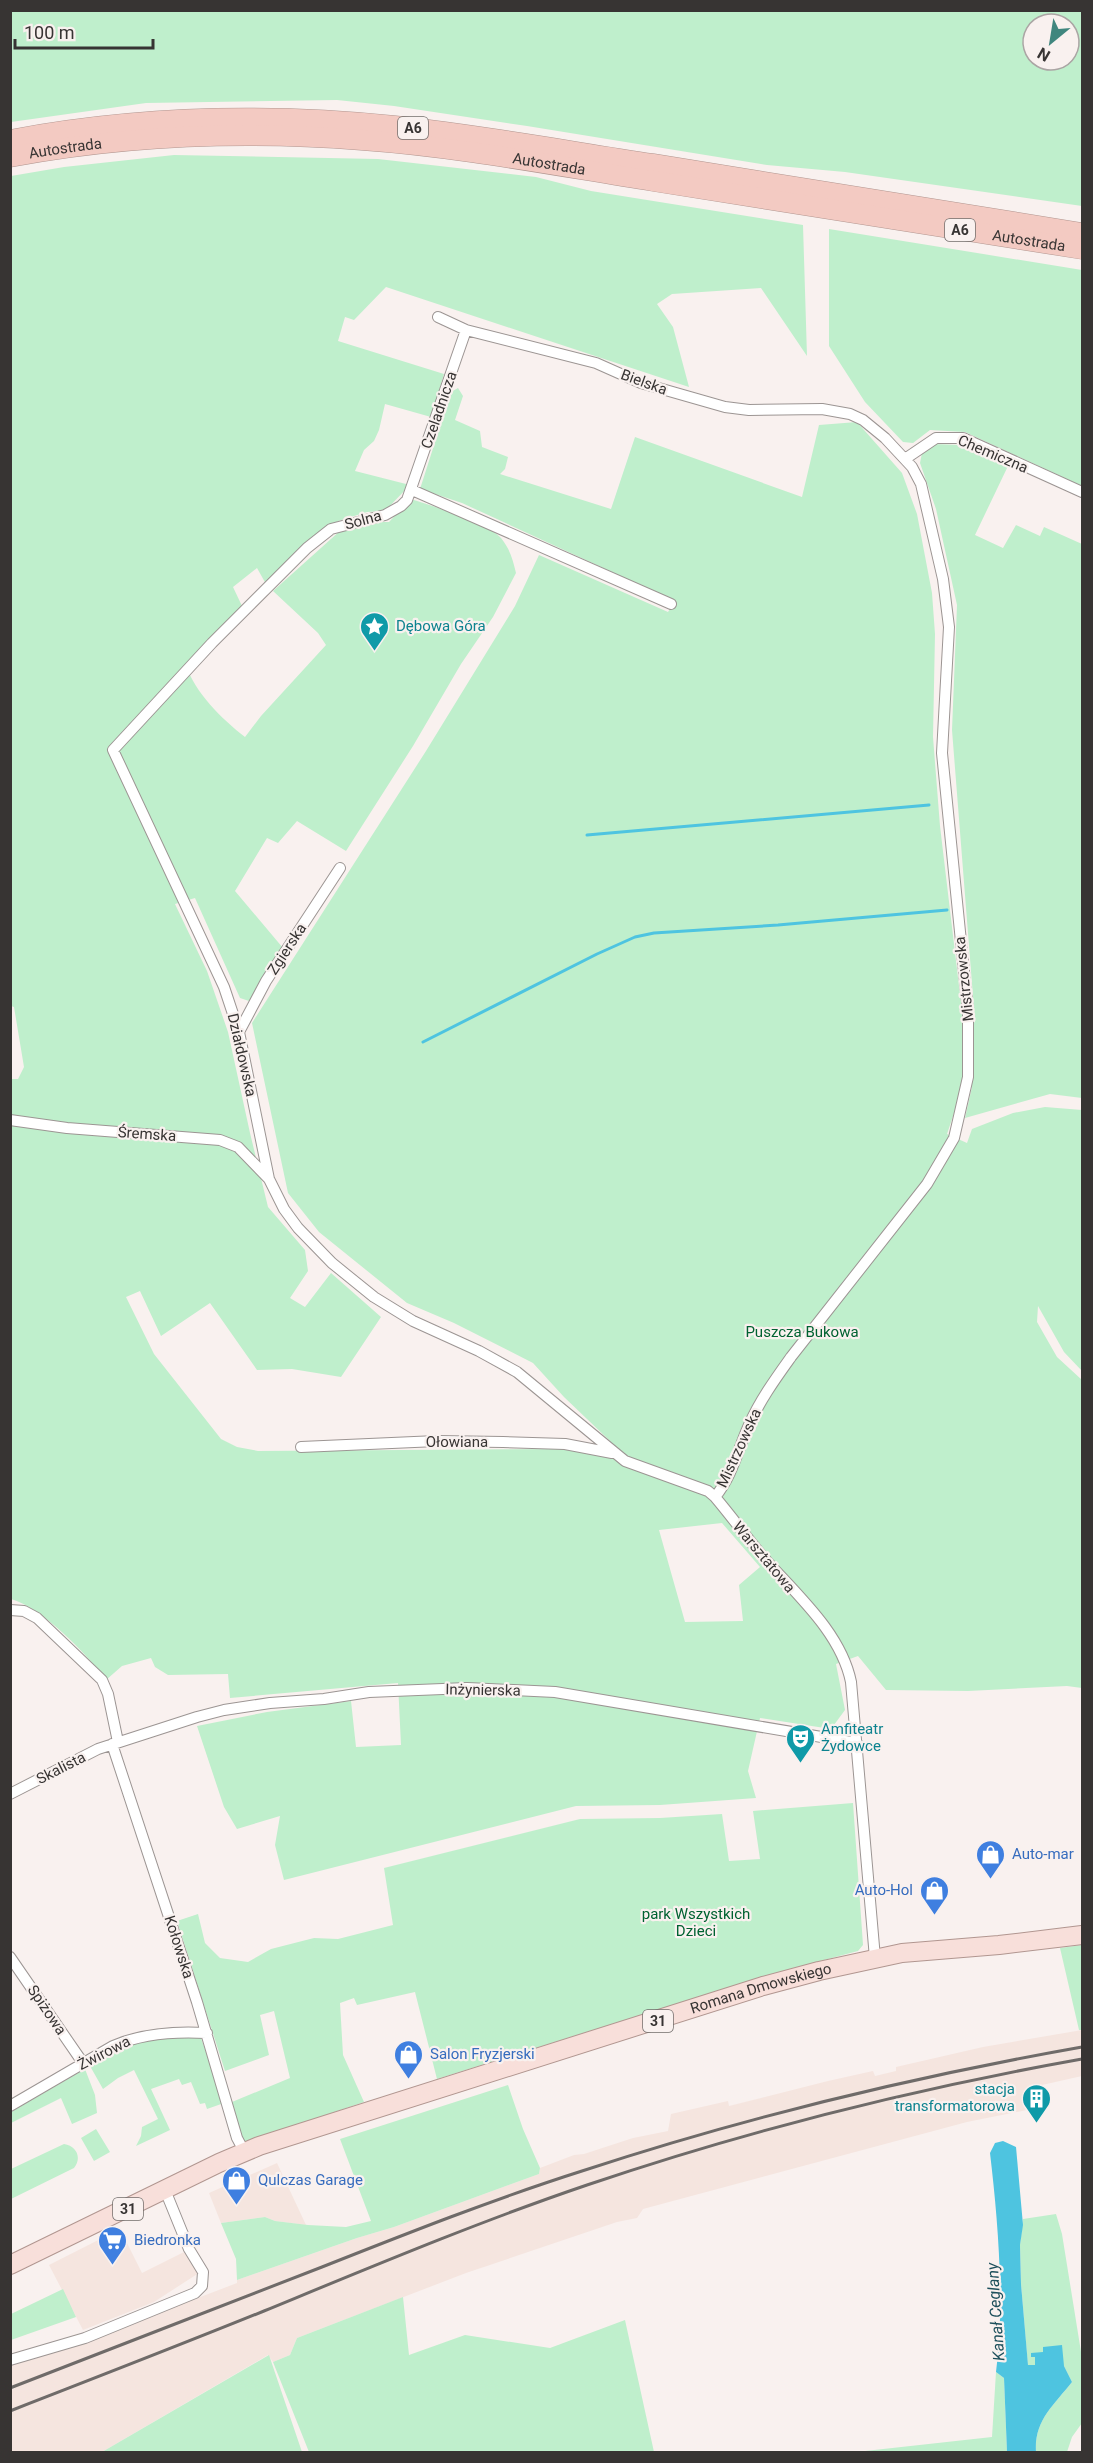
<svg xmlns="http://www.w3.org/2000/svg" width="1093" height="2463" font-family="Roboto,sans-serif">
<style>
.built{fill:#f5e5df}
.green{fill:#bfefcc;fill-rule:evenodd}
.water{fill:#4ec4e0}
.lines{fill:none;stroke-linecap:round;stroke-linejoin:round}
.stream{stroke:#4ec4e0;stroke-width:3}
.street-casing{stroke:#9c9593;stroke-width:12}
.primary-casing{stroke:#b19690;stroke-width:20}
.highway-casing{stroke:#b19690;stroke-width:21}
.street{stroke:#fff;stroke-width:10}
.primary{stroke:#f8dfda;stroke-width:18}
.highway{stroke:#f3cac2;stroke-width:20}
.rail{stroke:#6f6b69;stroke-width:3}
.labels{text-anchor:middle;stroke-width:4.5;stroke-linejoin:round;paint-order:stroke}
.shield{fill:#f9f1ef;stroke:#716d6b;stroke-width:1.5}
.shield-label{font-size:14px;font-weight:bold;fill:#373433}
.street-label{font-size:15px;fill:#373433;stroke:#f9f1ef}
.culture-label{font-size:15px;fill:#0d838f;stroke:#f9f1ef;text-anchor:start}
.park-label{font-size:15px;fill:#006231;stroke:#f9f1ef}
.shop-label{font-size:15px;fill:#366cbe;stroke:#f9f1ef;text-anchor:start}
.water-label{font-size:16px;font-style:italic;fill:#1d4f5b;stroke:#f9f1ef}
</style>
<rect width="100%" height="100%" fill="#f9f1ef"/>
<path class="built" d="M1082 2030V2076L1042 2085V2107L967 2122 643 2209 637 2218 617 2222 466 2273 297 2338 290 2355 273 2362 268 2355 102 2452H11L10 2365 70 2347 237 2283V2280L357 2238 394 2227 539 2174 540 2168 574 2155 584 2154 633 2138 668 2131 671 2114 728 2101 729 2106 828 2081 873 2071 875 2076 896 2071V2067L983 2047Z
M277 2163 306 2225 275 2221 265 2217 221 2223 209 2193Z
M120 2229 142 2273 192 2248 205 2269 154 2302 83 2330 49 2265Z"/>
<path class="green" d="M10 11H1082V206L845 172 767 165 527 126 394 106 337 100 146 103 11 122ZM1033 24H1069V60H1033Z
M174 155 378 159 536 177 591 191 803 225 807 356 761 288 672 294 657 304 673 327 689 387 386 287 354 320 345 317 338 341 444 374 431 417 385 404 379 430 374 441 364 450 355 471 410 485 385 511 367 512 338 521 266 584 257 568 233 587 242 606 186 665C195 693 222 719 245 737L261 716 326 645 318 633 273 591 341 530 367 522H389L411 499C430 505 489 524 501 538 510 549 513 560 516 573L493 617 461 664 413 746 346 851 297 821 278 843 267 838 235 891 283 948 249 1001 240 998 195 898 175 904 207 971 228 1032 250 1133 268 1207 305 1250 308 1271 290 1298 305 1307 331 1273 381 1317 341 1377 292 1369 257 1370 210 1303 161 1336 140 1291 126 1297 154 1354 221 1439 237 1447 258 1451 564 1449 594 1452 610 1441 564 1397 533 1363 454 1323 407 1303 319 1232 288 1193 252 1023 426 751 515 606 539 555 668 612 675 601 462 503 420 489 451 392 458 388 463 396 455 420 480 431 482 447 508 457 505 469 500 474 611 509 635 437 802 497 819 425 857 422 902 473 917 514 932 593 935 634 933 737 940 826 964 1028 975 1022 952 730 957 605 936 509 920 463 922 453 934 444 960 445 1008 466 975 535 1003 548 1016 525 1040 536 1044 527 1082 544V1098L1050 1094 965 1118 972 1087 959 1098 947 1134 967 1143 972 1129 1013 1113 1045 1107 1082 1110V1371L1064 1352 1038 1306 1037 1322 1057 1357 1082 1380V1688L1067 1686 968 1691 886 1690 858 1656 836 1664 845 1710 831 1729 760 1718 748 1771 756 1798 660 1805 576 1806 284 1880 275 1845 280 1816 237 1829 224 1807 197 1726 267 1712 351 1701 356 1747 401 1745 398 1683 230 1698 228 1674 168 1675 155 1667 151 1658 122 1666 106 1680C87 1654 41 1607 11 1599L10 1079H18L24 1067 14 1007 11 1006V176L64 167ZM722 1523 760 1567 739 1585 743 1621 685 1622 659 1530Z
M829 229 1082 270V486L965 432 930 430 913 443 903 442 865 402 829 346Z
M853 1803 863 1945 858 1951 775 1973 437 2079 415 1992 357 2005 354 1998 340 2003 343 2055 364 2102 244 2143 232 2102 290 2078 274 2011 260 2015 269 2055 225 2071 177 1921 198 1914 205 1943 220 1958 248 1962 271 1949 314 1938 338 1939 393 1925 384 1868 580 1819 660 1818 722 1814 729 1861 760 1859 753 1811Z
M1082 1945V2030H1079L1060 1948Z
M197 2035 201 2038 224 2103 207 2109 205 2103 200 2104 191 2082 182 2085 179 2079 151 2089 170 2130 136 2146 141 2136 142 2127 158 2119 134 2070 118 2078 103 2089 90 2066 128 2043 145 2039Z
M85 2069 95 2095 97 2113 72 2124 61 2098 11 2123V2112Z
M508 2085 523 2129 540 2168 539 2174 394 2227 357 2238 237 2280 236 2259 221 2223 265 2217 275 2221 308 2225 346 2227 371 2221 340 2139Z
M96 2129 110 2152 94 2161 81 2138Z
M64 2144C77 2146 82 2158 74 2168L11 2199V2169Z
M1056 2214 1062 2234 1082 2358V2423L1072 2437 1067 2452H1036C1034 2421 1053 2406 1072 2382L1064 2366 1043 2347 1044 2352 1035 2357V2366H1028L1021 2284 1020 2245 1023 2219Z
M63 2289 76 2317 11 2340V2314Z
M403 2297 409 2355 465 2335 550 2348 625 2320 654 2452H309L273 2362 290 2355 297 2338Z
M269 2355 302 2452H102Z
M996 2372 1004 2378 1007 2452H856L992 2437Z"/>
<path class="water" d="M1003 2141 1016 2147 1023 2225 1020 2245 1021 2284 1028 2365H1035V2357H1031V2353L1043 2352V2347L1062 2345 1064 2366 1072 2382C1053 2406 1034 2421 1036 2452H1007L1004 2378 996 2372C1005 2305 998 2220 990 2153L995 2143Z"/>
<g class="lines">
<path class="stream" d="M587 835 929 805
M423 1042 597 954 635 937 654 933 778 925 947 910"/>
<defs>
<path id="street" d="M438 317 466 330 596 363 641 383 725 407 749 410 822 409 850 414 863 420 885 438 912 467 921 484 943 579 949 627 942 753 968 1011V1077L954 1138 927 1184 791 1357C776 1378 760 1400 749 1425 738 1449 733 1475 715 1497
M466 330 407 500 401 506 385 515 331 529 307 548 212 643 113 750 224 987 239 1032 269 1179 284 1209 298 1228 332 1263 374 1297 413 1321 479 1351 517 1372 625 1461 708 1491 715 1497C732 1517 747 1538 764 1558 797 1595 841 1633 851 1682L875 1958
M905 459 936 438H963L1082 492
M412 490 671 604
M239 1032 266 981 340 868
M10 1120 67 1128 220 1140 238 1147 269 1179
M301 1447 437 1441 503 1442 565 1444 612 1453
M10 1610 24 1611 37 1618 102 1680 108 1694 118 1742
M112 1744 197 2002 237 2138 244 2151
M10 1794 98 1749 197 1717 224 1710 270 1703 324 1699 369 1692 467 1688 555 1692 857 1743
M10 1957 83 2063
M10 2106 113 2046C143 2033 174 2031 207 2033
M10 2360 85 2338 195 2293 202 2286 203 2272 189 2249 165 2190"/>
<g id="primary">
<path id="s1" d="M10 2265 219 2163 259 2146 763 1986 819 1971 902 1953 999 1945 1082 1935"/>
</g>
<g id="highway">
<path d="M10 140C137 116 267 113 395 126 481 135 567 151 653 164 796 187 939 210 1082 233"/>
<path id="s2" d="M10 157C127 135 245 131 362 140 460 147 557 166 653 181 796 204 939 227 1082 249"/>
</g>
</defs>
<use href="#street" class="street-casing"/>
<use href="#primary" class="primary-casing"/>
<use href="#highway" class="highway-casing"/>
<use href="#street" class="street"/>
<use href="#primary" class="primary"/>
<use href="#highway" class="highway"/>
<path class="rail" d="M10 2388C114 2348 218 2307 322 2267 408 2233 494 2199 582 2171 746 2117 913 2077 1082 2047
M10 2411C95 2378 180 2345 264 2311 371 2267 478 2222 587 2185 749 2130 914 2089 1082 2059"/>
</g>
<defs>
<symbol id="sight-pin" viewBox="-11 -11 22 30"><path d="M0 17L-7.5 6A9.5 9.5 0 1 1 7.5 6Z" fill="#0f9aa8" stroke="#f9f1ef"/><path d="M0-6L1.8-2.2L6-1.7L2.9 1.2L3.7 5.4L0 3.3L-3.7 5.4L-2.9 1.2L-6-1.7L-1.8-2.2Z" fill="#fff"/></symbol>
<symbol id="theatre-pin" viewBox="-11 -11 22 30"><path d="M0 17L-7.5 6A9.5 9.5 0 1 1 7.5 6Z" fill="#0f9aa8" stroke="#f9f1ef"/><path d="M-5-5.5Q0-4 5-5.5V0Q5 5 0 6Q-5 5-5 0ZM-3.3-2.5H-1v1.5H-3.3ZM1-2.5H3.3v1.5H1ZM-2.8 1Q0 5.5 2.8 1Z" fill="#fff"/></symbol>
<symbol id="shop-pin" viewBox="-11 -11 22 30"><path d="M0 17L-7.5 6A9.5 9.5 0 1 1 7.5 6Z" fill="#3f7fe0" stroke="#f9f1ef"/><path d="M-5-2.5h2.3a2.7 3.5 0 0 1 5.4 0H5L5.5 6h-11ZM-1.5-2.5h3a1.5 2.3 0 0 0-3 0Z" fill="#fff"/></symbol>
<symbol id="building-pin" viewBox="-11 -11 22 30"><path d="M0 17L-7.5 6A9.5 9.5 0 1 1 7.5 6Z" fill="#0f9aa8" stroke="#f9f1ef"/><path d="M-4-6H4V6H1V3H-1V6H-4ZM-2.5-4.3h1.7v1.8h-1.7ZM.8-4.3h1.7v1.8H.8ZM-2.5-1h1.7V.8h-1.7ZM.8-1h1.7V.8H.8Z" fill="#fff"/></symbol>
<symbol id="supermarket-pin" viewBox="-11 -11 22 30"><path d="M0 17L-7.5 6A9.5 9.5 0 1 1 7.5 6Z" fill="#3f7fe0" stroke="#f9f1ef"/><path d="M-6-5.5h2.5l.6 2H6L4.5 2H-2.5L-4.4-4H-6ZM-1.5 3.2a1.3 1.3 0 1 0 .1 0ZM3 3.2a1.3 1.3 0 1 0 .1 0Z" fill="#fff"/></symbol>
</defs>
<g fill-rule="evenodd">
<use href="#sight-pin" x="358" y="610" width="33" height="45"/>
<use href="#theatre-pin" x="784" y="1722" width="33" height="45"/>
<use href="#shop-pin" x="974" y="1838" width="33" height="45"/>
<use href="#shop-pin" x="918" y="1874" width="33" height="45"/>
<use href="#shop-pin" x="392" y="2038" width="33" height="45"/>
<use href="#building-pin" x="1020" y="2082" width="33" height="45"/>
<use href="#shop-pin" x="220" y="2164" width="33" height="45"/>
<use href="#supermarket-pin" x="96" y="2224" width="33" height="45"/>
</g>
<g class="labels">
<g class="shield">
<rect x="398" y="117" width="30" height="22" rx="4.5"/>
<rect x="945" y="219" width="30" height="22" rx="4.5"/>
<rect x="643" y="2010" width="30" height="22" rx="4.5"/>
<rect x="113" y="2198" width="30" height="22" rx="4.5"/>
</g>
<g class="shield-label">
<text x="413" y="133">A6</text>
<text x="960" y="235">A6</text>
<text x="658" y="2026">31</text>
<text x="128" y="2214">31</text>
</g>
<g class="street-label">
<text dy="5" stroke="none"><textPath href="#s2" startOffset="56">Autostrada</textPath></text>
<text dy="5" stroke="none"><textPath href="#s2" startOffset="542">Autostrada</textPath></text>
<text dy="5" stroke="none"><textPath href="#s2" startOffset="1028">Autostrada</textPath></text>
<text transform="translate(644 382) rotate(20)" y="5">Bielska</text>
<text transform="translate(439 410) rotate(-71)" y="5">Czeladnicza</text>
<text transform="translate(993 454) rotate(23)" y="5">Chemiczna</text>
<text transform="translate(363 520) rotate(-15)" y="5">Solna</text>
<text transform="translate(287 949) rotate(-57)" y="5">Zgierska</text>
<text transform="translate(964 979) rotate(-96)" y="5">Mistrzowska</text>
<text transform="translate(242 1055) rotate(77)" y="5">Działdowska</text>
<text transform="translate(147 1134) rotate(4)" y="5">Śremska</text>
<text x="457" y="1447">Ołowiana</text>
<text transform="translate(739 1448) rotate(-65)" y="5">Mistrzowska</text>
<text transform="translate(764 1557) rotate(50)" y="5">Warsztatowa</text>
<text transform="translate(483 1690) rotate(1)" y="5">Inżynierska</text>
<text transform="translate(61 1768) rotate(-27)" y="5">Skalista</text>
<text transform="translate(179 1947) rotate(72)" y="5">Kołowska</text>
<text dy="5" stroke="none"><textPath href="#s1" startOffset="802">Romana Dmowskiego</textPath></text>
<text transform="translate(47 2010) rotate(56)" y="5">Spiżowa</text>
<text transform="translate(104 2053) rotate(-27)" y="5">Żwirowa</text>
</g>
<g class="culture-label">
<text x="396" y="631">Dębowa Góra</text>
<text x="821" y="1734">Amfiteatr<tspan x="821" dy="17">Żydowce</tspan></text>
<text x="1015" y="2094" text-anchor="end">stacja<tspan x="1015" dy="17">transformatorowa</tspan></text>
</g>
<g class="park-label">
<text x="802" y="1337">Puszcza Bukowa</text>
<text x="696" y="1919">park Wszystkich<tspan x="696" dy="17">Dzieci</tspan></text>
</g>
<g class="shop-label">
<text x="1012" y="1859">Auto-mar</text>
<text x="913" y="1895" text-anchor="end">Auto-Hol</text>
<text x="430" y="2059">Salon Fryzjerski</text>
<text x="258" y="2185">Qulczas Garage</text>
<text x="134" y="2245">Biedronka</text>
</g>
<g class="water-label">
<text transform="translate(995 2312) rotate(-94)" y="6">Kanał Ceglany</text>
</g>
</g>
<rect width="1093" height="2463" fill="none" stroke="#373433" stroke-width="24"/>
<g transform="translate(1051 42) rotate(210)"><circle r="28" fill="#f9f1ef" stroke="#aba5a4" stroke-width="1.5"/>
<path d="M0-4.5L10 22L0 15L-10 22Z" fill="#40867e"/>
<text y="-9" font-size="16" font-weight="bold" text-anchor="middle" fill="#373433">N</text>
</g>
<path d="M15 39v9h138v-9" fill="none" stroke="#373433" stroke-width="3"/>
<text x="24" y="39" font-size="18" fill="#373433" stroke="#f9f1ef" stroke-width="4.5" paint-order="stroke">100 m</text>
</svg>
